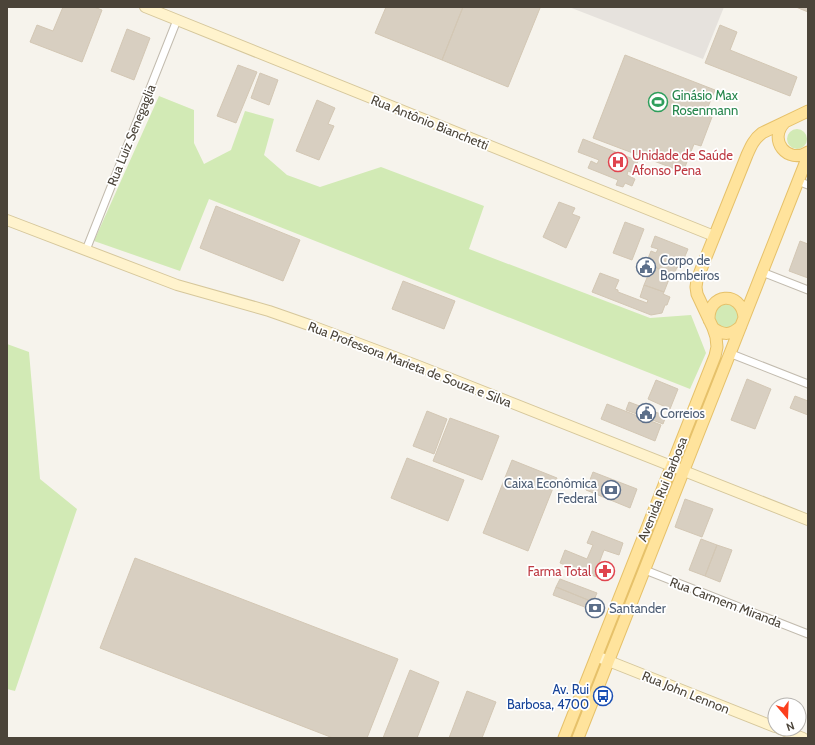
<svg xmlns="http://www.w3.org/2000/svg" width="815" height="745" font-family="Cabin,sans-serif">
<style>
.industrial{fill:#e6e2dd}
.green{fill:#d2eab5}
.building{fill:#d8cfc1;stroke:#d3c7b4}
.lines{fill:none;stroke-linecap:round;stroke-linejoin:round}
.street-casing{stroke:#c2bbae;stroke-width:9}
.secondary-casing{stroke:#d6c79b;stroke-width:12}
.primary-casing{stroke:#e6c16a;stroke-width:13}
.street{stroke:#fff;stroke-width:7}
.secondary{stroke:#fff3cd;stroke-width:10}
.primary{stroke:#ffe39c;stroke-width:11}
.labels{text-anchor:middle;stroke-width:3.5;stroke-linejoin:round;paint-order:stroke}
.leisure-label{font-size:13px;fill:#27864d;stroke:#fff;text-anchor:start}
.street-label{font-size:13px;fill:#4b4439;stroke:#fff}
.health-label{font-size:13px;fill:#be3a42;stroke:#fff;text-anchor:start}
.service-label{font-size:13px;fill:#4e5e75;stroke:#fff;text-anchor:start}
.transit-label{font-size:13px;fill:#164399;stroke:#fff;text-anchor:end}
</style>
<rect width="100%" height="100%" fill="#f6f3ec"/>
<path class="industrial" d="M569 7H724L703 59Z"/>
<path class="green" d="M159 96 194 110V143L204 164 231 150 245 111 274 119 264 155 287 175 320 187 381 167 484 206 469 249 650 318 691 315 706 353 690 389 209 199 180 271 94 241Z
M787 139a10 10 0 1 1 20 0a10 10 0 1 1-20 0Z
M728 303C738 307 738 311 739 320L732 329H721L714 321V311L723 304Z
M7 344 29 352 40 479 77 509 15 691 7 689Z"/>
<path class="building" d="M63 7H94L102 10 82 62 30 42 37 25 53 31Z
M386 7H463L442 60 375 33Z
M463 7H538L540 8 508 87 442 60Z
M796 7H808V12Z
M720 25 737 32 730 50 797 77 790 96 705 63Z
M127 29 150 38 134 80 111 71Z
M625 55 715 90 705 114 712 117 701 146 694 144 683 172 593 138Z
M238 65 257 72 236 123 217 116Z
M260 73 278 80 269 105 251 98Z
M317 100 335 108 328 124 334 126 319 160 296 151Z
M583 139 638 161 633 173 628 171 627 175 635 179 632 186 625 183 623 187 616 185 618 180 588 168 591 161 597 164 599 160 578 152Z
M559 202 575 208 572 214 580 217 566 248 543 237Z
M216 206 300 240 283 281 200 248Z
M625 222 644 229 632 260 613 253Z
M655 236 688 249 680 268 677 267 674 275 652 266 653 263 647 261 651 251 656 253 658 249 651 247Z
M800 241 808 244V278L789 271Z
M652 266 671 274 664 292 644 285Z
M600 273 619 280 615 289 618 290V292L647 303 648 300 640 297 644 285 664 292 663 294 670 297 667 305H665L662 313 651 315 592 292Z
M403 281 455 301 444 329 392 309Z
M747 379 771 389 755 429 731 420Z
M656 380 678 389 670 409 648 399Z
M795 396 808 401V415L790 408Z
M629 402 666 416 663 424 626 410Z
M607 404 661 425 655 441 601 419Z
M427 411 447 419 434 454 413 446Z
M450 418 499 436 482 480 433 461Z
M407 458 464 480 448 521 391 498Z
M512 460 557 478 528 551 483 533Z
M593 472 637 489 630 508 586 490Z
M685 499 713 509 702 537 675 527Z
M592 531 623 543 619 555 604 550 599 563 607 566 602 579 560 563 565 550 587 559 593 545 587 543Z
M701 539 717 545 705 576 689 570Z
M717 545 732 550 720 582 705 576Z
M135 558 398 659 367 738H333L100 648Z
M560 579 597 593 593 602 556 587Z
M556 587 593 602 590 609 553 595Z
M410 670 439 682 417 738H383Z
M467 691 496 702 482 738H449Z"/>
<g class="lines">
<defs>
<path id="street" d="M798 181 808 185
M86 250 177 20
M762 272 808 290
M729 353 808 384
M645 570 808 634"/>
<path id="secondary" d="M145 7 714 236
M7 220 177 285 269 311 312 326 416 365 808 520
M596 656 775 727
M780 729 803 738"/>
<path id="primary" d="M785 122C767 140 788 165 808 152
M709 320C708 293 741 290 744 317
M713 328C724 336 731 335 741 326
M564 738 715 356 717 347 716 337 713 328 697 294 696 287 697 280 700 272 747 155C751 146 754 139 762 133L808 111
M578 738 808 156"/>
</defs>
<use href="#street" class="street-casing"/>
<use href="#secondary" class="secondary-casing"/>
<use href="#primary" class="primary-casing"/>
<use href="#street" class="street"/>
<use href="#secondary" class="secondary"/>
<use href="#primary" class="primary"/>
</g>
<defs>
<symbol id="stadium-ring" viewBox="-11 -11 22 22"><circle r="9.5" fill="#fff" stroke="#2e9e5b" stroke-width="1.5"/><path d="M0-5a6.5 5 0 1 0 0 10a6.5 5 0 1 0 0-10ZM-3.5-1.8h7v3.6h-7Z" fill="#2e9e5b"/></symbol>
<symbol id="hospital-ring" viewBox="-11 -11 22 22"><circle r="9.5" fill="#fff" stroke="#e0444e" stroke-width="1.5"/><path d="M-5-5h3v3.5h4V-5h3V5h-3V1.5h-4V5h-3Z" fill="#e0444e"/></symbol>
<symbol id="civic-ring" viewBox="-11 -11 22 22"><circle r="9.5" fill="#fff" stroke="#5c6f8a" stroke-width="1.5"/><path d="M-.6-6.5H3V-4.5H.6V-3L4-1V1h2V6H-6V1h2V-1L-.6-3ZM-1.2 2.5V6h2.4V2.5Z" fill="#5c6f8a"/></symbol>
<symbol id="bank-ring" viewBox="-11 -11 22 22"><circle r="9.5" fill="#fff" stroke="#5c6f8a" stroke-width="1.5"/><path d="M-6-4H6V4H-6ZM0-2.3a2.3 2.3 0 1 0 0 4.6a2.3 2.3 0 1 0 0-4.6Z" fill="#5c6f8a"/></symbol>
<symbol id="pharmacy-ring" viewBox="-11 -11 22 22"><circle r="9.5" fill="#fff" stroke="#e0444e" stroke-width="1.5"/><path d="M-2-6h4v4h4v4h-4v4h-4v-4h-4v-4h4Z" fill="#e0444e"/></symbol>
<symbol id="bus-ring" viewBox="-11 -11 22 22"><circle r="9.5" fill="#fff" stroke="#1a4fb4" stroke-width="1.5"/><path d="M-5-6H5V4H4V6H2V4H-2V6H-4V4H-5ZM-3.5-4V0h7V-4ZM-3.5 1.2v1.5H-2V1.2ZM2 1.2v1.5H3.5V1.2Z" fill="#1a4fb4"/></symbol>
</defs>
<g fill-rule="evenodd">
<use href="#stadium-ring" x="647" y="91" width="22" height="22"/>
<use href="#hospital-ring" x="607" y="151" width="22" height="22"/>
<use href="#civic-ring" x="635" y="256" width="22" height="22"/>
<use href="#civic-ring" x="635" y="402" width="22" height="22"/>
<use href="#bank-ring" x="600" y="479" width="22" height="22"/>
<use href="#pharmacy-ring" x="594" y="560" width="22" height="22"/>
<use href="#bank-ring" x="584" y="597" width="22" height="22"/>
<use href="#bus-ring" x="592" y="685" width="22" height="22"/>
</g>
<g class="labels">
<g class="leisure-label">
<text x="672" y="100">Ginásio Max<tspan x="672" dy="15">Rosenmann</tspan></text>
</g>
<g class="street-label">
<text transform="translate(430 122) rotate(22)" y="5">Rua Antônio Bianchetti</text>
<text transform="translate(131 135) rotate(-68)" y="5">Rua Luiz Senegaglia</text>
<text transform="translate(410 364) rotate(21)" y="5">Rua Professora Marieta de Souza e Silva</text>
<text transform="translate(662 489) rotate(-68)" y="5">Avenida Rui Barbosa</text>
<text transform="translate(726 602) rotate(21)" y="5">Rua Carmem Miranda</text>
<text transform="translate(686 692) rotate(22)" y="5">Rua John Lennon</text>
</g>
<g class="health-label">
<text x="632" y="160">Unidade de Saúde<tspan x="632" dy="15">Afonso Pena</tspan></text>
<text x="591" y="576" text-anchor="end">Farma Total</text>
</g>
<g class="service-label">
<text x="660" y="265">Corpo de<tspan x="660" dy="15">Bombeiros</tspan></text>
<text x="660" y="418">Correios</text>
<text x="597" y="488" text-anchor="end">Caixa Econômica<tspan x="597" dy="15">Federal</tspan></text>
<text x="609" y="613">Santander</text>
</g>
<g class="transit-label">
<text x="589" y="694">Av. Rui<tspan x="589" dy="15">Barbosa, 4700</tspan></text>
</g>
</g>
<rect width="815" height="745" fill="none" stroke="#4b4439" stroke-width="16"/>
<g transform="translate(787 717) rotate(161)"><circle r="19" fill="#ffffff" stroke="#b7b4b0"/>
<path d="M0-3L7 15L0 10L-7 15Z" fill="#fc3f1d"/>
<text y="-6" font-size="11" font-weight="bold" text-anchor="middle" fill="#4b4439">N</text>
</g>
</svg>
